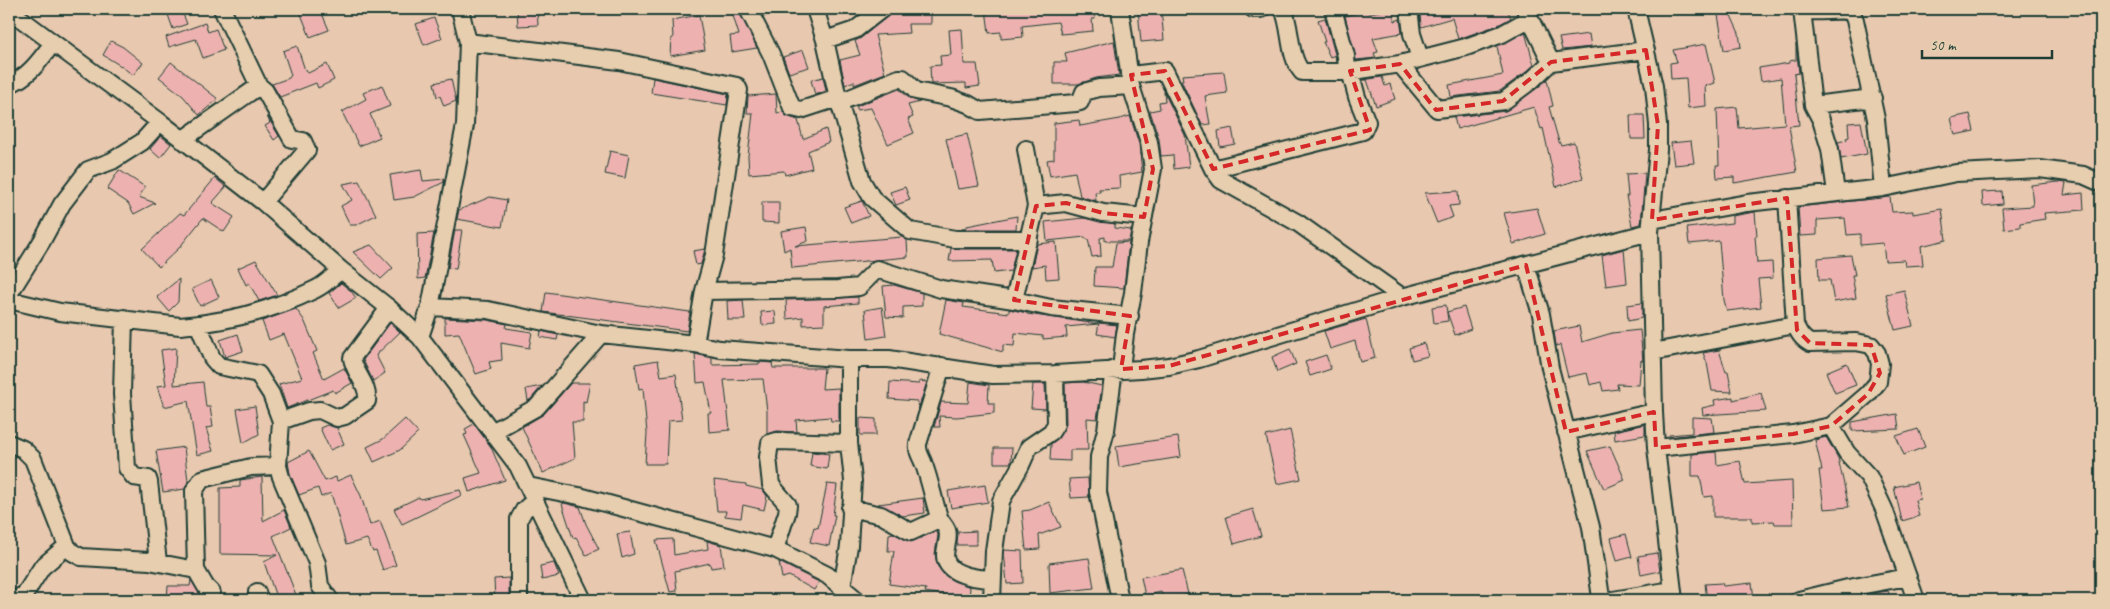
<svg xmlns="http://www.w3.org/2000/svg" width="2110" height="609" font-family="Caveat,sans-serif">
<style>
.building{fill:#edb2b0;stroke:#1f3d34}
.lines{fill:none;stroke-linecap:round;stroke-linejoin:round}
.street-casing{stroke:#1f3d34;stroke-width:20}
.street{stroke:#e7ceaf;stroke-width:16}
.marked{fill:none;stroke:#d62828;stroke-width:4;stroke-dasharray:10 6;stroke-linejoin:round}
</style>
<rect width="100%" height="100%" fill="#e8c8af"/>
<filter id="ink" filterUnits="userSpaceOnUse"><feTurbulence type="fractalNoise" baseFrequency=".02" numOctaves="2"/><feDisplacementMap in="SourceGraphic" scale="10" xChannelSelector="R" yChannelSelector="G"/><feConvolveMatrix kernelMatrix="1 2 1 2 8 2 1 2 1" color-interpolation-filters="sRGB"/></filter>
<g filter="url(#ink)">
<path class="building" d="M166 9H181L187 24 173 29Z
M299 9H320L329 30 310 37Z
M517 9H537L538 25 518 26Z
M731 9H738L757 48 732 52 730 36 739 35Z
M759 9H783V10L763 17Z
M986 9H1094L1095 19H1092L1093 31 1061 34 1058 22 1022 26 1023 37 1001 39V32L989 33Z
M1147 9H1161L1164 40 1141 42 1138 10Z
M1393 9 1395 21 1400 19 1402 33 1373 38 1378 52 1374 53 1376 58 1356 60 1345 16 1368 10 1369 13Z
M1431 9H1507L1511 18 1498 25 1458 39 1452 18 1421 27 1420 13Z
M1717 9H1728L1739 33 1741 47 1724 50Z
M897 11H931V24H908L909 33 875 35 885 73 854 85V81L845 85 840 60 860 55 855 41 861 38 891 13Z
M699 15 705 50 670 56 671 38H673L672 20Z
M434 18 442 38 424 45 416 24Z
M1325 18 1336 58V62L1335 55 1330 57 1323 42H1325L1318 20Z
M205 23 208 32 216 29 224 50 203 58 196 39 169 47 166 37Z
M962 29 964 64H977L980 86 966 88V83L931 84 930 66 941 65 940 56 951 55 949 30Z
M1525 32 1534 65 1526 72 1500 91 1451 97 1449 85 1503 75 1497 46Z
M1589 34 1591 47 1562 50 1559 38Z
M111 41 123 47 143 63 133 75 121 66 103 55Z
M1114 41 1119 75 1096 78 1079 84H1054V62H1067L1065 53Z
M1706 44 1715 83 1705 86 1706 106 1688 108 1686 78 1671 79 1670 63 1677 62 1673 50Z
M1796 44 1799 73 1794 74 1799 125 1789 126 1797 172 1734 183V177L1717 178 1716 165H1719L1717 109 1737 107 1739 128 1785 124 1781 78 1761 81 1759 68 1789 63V61L1796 60Z
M297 46 305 70 306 69 308 73 327 64 334 80 318 88 316 83 280 97 272 84 289 78 291 75 283 51Z
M803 50 809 67 789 73 783 57Z
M171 62 218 99 199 115 183 96 159 77Z
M1224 72 1227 93 1205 96 1210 124 1202 125 1181 80H1183L1182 75Z
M823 77 826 91 815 95 811 80Z
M1382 77 1385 86 1390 84 1395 99 1376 106 1367 80H1363Z
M653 78 728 94 727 105 651 93Z
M451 79 456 101 444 106 440 96 437 97 434 83Z
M1547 80 1553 106 1549 107 1559 142 1561 145 1574 142 1583 178 1556 187 1543 128 1541 129 1534 107 1457 129 1454 117 1506 111Z
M382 85 390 106 370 114 380 137 359 146 342 112 366 99 363 93Z
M899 89 909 98 920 102 908 105 913 117 908 119 914 133 888 144 871 108 857 110V106Z
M1164 92 1185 135 1189 167 1174 169 1173 155 1161 156 1159 139 1150 111 1160 109 1159 102 1165 101Z
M776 94 777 113 783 112 786 116 798 120 803 139 826 129 829 142 808 151 812 168 785 175 784 171 749 174 748 156 753 113H747L748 96Z
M1970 114 1974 131 1955 135 1951 118Z
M1630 115H1644L1645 139H1631Z
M267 116 279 136 274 140 265 126 270 123Z
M1130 116 1139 144 1142 172 1119 176 1120 188 1099 189 1100 192H1095L1096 201 1080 196 1075 172 1050 176 1047 160 1054 159V123L1079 120 1080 126 1120 119Z
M1861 122 1867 154 1841 159 1838 142 1847 140 1846 138 1849 137 1848 123Z
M1232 128 1235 144 1220 147 1218 131Z
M967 134 979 186 958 189 946 139Z
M161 136 171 144 160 158 150 149Z
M1691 141 1694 163 1674 165 1671 143Z
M610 151 629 155 625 178 605 174Z
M119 170 145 187 139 197 155 203 134 214 128 203 107 189Z
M421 170 423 181 444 179V182L414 197 394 200 390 175Z
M1645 173 1641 224 1632 226 1626 196H1628L1626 174Z
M215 178 226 187 212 203 234 217 224 232 203 218 179 248 159 267 142 249 180 213 184 215Z
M359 181 376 215 356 225H350L341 206 352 200 343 184Z
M2058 182 2066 183 2064 195 2083 193 2084 210 2044 213 2045 219 2020 223V227L2004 229 2002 208 2033 206 2031 185Z
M905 187 910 200 896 205 890 192Z
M1458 191 1459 205 1449 206 1453 217 1437 223 1425 193Z
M2002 191 2003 204 1983 206 1982 192Z
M490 197 507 200 502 227 457 219 459 210Z
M1890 197 1892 212 1913 211V214L1942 209 1946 240 1921 246 1923 265 1905 266 1904 260 1885 261 1883 243 1860 245V234L1847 235 1845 218 1817 220V235L1800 236 1798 207Z
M862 201 869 216 851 223 844 207Z
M762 202H779V223L762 222Z
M1537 208 1545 234 1513 244 1504 213Z
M1755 212 1757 236H1755L1757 263 1772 262 1773 278 1758 279 1761 307 1727 311 1724 300 1719 241 1689 244 1687 228 1732 223V216Z
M1017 216 1016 229H962L967 226Z
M1084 218 1115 224V228L1131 230 1129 241H1105V237L1100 238 1101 256 1092 257 1088 239H1086L1085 237 1047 241 1045 222Z
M806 227 808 241 795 246 902 237 907 240 908 257 792 268 790 248 784 251 781 231Z
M455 230H462L456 269 448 268Z
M434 233 425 278 418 279 417 234Z
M1056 242 1059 278 1046 279 1045 265 1032 267 1037 244Z
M1129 242 1124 288 1094 286 1095 267H1112L1116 243Z
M371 245 393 268 381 279 353 252Z
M951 248 955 249H1016L1011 271 994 273 992 260 949 261Z
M705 249 701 264 696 265 693 251Z
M1624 249 1627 283 1606 286 1602 255Z
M1851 255 1855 275H1852L1856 298 1834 302 1830 280H1819L1818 258Z
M256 260 277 295 259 301 249 283 246 285 238 268Z
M179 279 178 302 169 311 157 297Z
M211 280 219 297 200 306 192 289Z
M341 283 351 291 356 298 339 308 329 293Z
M894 285 922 293V306L903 307V318L886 317 883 286Z
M1904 290 1913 326 1895 330 1886 294Z
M546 292 690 312 687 331 543 312Z
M858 297V303L824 306V324L803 325V317L787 319 786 300Z
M743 300 745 320H728L727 301Z
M946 300 964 303 963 307 1009 313V309L1027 313V314L1098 324 1066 327 1067 337 1043 339V336L1015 333 1014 346 1003 345V352L939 334Z
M1642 303V318L1628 321 1627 305Z
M1446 305 1448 321 1434 323 1432 307Z
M882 307 886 336 868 339 865 310Z
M1464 307 1471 329 1455 335 1447 312Z
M296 309 304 320 317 351 313 353 324 379 344 368 352 383 335 393 333 390 287 408 279 384 302 378 284 334 269 340 262 321Z
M775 311 776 324 762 325 761 312Z
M445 318 487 320 507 324 506 328 532 332 529 348 501 343 502 360 489 362 491 369 476 374 459 333 445 334Z
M1366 319 1375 358 1360 362 1355 341 1330 349 1324 331Z
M390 323 400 332 376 355 385 373 373 381 363 360Z
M1099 323 1117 325 1115 337 1097 334Z
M1579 326 1582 342 1612 333 1640 330 1643 361 1641 360 1639 385 1617 384 1618 389 1603 391 1601 382 1590 385 1587 373 1568 377 1560 345 1556 346 1554 331Z
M541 331 558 335 557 340 540 337Z
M238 334 243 351 225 357 220 340Z
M1424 343 1428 356 1412 360 1409 348Z
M176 348 174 385 203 382 206 407H210L213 427 206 428 213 451 197 455 188 401 164 407 157 386 166 385 161 350Z
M1290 349 1296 364 1277 372 1272 357Z
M1719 350 1726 372 1728 371 1732 392 1712 391 1707 363 1703 353Z
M695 354 712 358V365L759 364V362L772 363 773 368H824L822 389 839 388V421H831L830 417 796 420 797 432 777 431 767 434V411L763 379 724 380 730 430 709 432 708 413H711L705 382 697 383Z
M1326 355 1331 369 1310 376 1305 362Z
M658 360 661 376 676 374 682 420 668 421 666 464H645L647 433 643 388 639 389 635 364Z
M1847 363 1856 385 1835 393 1826 372Z
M919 381 927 382 918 410 917 401 889 399 890 382 919 384Z
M970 382 989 385 988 403H994V413L957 417 939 416 940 427H934L941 402 968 403Z
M1083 382 1102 386 1097 419 1087 418 1088 450H1070V461L1050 460 1051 444 1059 437 1066 424 1065 383Z
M571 383H590L586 402 583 401V422H572L575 458 543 473 522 427 544 414Z
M1033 384H1045L1046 409 1031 408Z
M542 386 531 399 528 401 526 389Z
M1761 393 1766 411 1703 415 1702 408 1715 405 1714 400 1733 397V400Z
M255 406 259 434 243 443 237 409Z
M1897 414 1899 429 1852 431V422Z
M1692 417 1712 418 1714 432 1669 437V435L1692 433Z
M860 418 876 419V435H860Z
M405 419 418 433 400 450 374 462 367 447 383 439Z
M474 424 491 447 505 480 469 492 465 478 481 473 464 435 467 434 465 429Z
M1645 424V435L1615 440 1614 431Z
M327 425 337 428 344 444 330 450 320 428Z
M1918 429 1925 447 1904 455 1896 436Z
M1290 430 1301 479 1277 484 1266 436Z
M1178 437 1181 457 1119 467 1116 446Z
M1826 437 1838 458 1849 507 1824 509 1819 470H1822L1815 440Z
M1610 446 1625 480 1604 489 1587 451Z
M184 447 188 481 185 489 163 492 156 451Z
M994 448H1012L1011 463H994Z
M309 451 325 481 336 477 337 481 351 475 361 496 370 525 380 521 396 565 383 570 376 551 373 552 367 539 346 545 331 493 321 497 318 488 299 495 290 474 288 462Z
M812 452 829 454 827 469 810 466Z
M1716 452 1717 465 1740 461 1745 484 1792 481 1793 524H1775L1774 521 1752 522V517H1713V496L1704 497 1700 476H1692V454Z
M262 477 263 521 284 510 291 527 273 536 298 600H277L264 562 277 555 220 554V488L240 487V480Z
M1088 478 1089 497 1071 498 1069 479Z
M714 480 746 484V486L763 490 767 496 764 510 743 505 741 518 725 516 726 511H717Z
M1916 482 1920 499 1915 500 1919 516 1902 521 1894 487Z
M827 484 837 485 833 515H835L829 546 810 542 814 527 818 528Z
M985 485 988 502 951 508 948 491Z
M460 490 462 495 402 524 394 509 419 497 420 499Z
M923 498 925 513 903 516 878 504Z
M1049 502 1061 527 1039 535 1040 549 1026 550 1022 511 1030 510Z
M564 503 580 507 586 524 599 549 586 555 576 537 573 538 562 504Z
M1253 509 1261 536 1234 544 1226 517Z
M976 531V545H957L958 532Z
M630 532 634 554 622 558 617 534Z
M934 532H937L938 535 935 554 938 567 950 579 970 587 969 599 925 592 926 589 889 584 894 551H888L889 534 893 533 911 542Z
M1626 534 1632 557 1617 561 1611 538Z
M673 539 674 555 708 549 707 541 721 545 724 566 711 568 710 563 675 571 677 591 670 592 656 540Z
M1004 550 1022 551 1023 583 1007 584Z
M1657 553 1660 571 1641 575 1638 556Z
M1089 558 1094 588 1050 593 1049 563Z
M779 562 819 582 814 590 789 576 782 578Z
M554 563 559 576 542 580 540 566Z
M1182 570 1188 594 1170 600H1164L1161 592 1145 596 1141 577Z
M509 578V600H495L494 579Z
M191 580 205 600H167L168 586H190Z
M1722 583 1723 586 1752 583 1754 599 1707 600 1705 584Z
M1888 591 1890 598 1871 600 1870 594Z"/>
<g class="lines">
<defs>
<path id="street" d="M222 9 259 86 265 91 292 139 303 141 307 150 263 202
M748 9 771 54 792 108 801 110 838 98
M815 9 825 40 838 98 862 181 872 198 910 231 955 239H1029
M1120 9 1131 86 1149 142 1153 169 1139 242 1133 293 1125 334 1121 369
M1253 9H1261
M1283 9C1292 28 1288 56 1302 72H1347L1400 64 1437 109 1504 101 1532 80 1551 62
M1333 9 1346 56 1347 72
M1409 9 1412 34 1420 58
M1525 9 1551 62 1646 50
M1636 9 1654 86 1658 125V150L1650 232 1654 412 1656 448 1674 600
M1798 9C1812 15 1844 7 1851 13 1853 14 1854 18 1855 20L1876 119 1883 188
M9 10 160 122 263 202 341 270 389 308 420 337 518 466 583 600
M1802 10 1813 105 1821 120 1830 149 1836 193
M825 40 855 30 882 9
M468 42 619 61 737 86 739 90 714 255 704 291 695 344
M1400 64 1466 47 1502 34 1529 19
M1131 75 1165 71 1213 169 1221 180 1298 223 1402 297
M9 84C28 78 41 59 53 43
M840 102 899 78H903L916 91 951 98 968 104 980 111 1076 103 1080 102 1084 92 1099 88 1131 86
M1813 105 1873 98
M182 140 259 86
M1213 169 1363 131 1367 122 1357 97 1350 71
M1036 206 1066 203 1103 213 1144 217
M1652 220 1747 203 1883 188 1956 173 2040 169 2083 175 2101 183
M1526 265 1541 314 1550 368 1591 527 1601 598 1605 600
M704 291 838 289 859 287 877 269 941 289 1014 300 1051 308 1130 316
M9 294 42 241 62 204 88 170 112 161 142 142 160 122
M9 300 60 312 180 326C227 322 274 310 316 289 325 285 333 276 341 270
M1014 300 1036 206 1026 149
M430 307 488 310 601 334 695 344 720 349 849 359H889L993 375 1055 374 1141 369 1169 366 1199 359 1402 297 1650 232
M124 318 122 394 127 468 134 477 148 479 149 482 158 562
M198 324 212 358 219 366 258 374 271 394 281 421 278 466 281 477 317 563 320 586 330 600
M420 337 430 307 465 125 468 42 460 9
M1653 352 1795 325
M942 366 918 444C917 451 920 455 923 462 930 480 933 498 939 517 941 522 945 525 947 530 951 540 941 553 947 563 954 576 980 579 993 579
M1114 369 1106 430 1099 457 1098 492 1120 600
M281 421 309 411 320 410 337 418 345 416 367 401C369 384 354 373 352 358L389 308
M1831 426 1847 453 1869 477 1884 509 1916 600
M492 432 537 407 601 334
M1566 432 1654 412
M9 443 23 449 33 459 67 546 72 552 81 557 149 561 196 570 206 587 212 593
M1656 448 1793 434 1831 426 1868 394 1878 382 1880 364 1877 353 1871 345 1856 342 1810 343C1802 339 1799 333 1795 325L1787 198
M528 486 579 496 775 549 827 575 857 600
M850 508 881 515 911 532 939 519
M775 549 787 513 788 505 771 485 768 457 770 443 777 441 849 443
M196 570 194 491 202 479 251 467 278 466
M842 587 849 546 853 481 849 443V359
M257 592 259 600
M14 600 25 594 42 567 67 546
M519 600V519L524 510 535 500
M992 600 994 551 1001 501 1021 465 1029 447 1051 432 1056 424 1055 374
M1613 600 1672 590
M1799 600 1848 588 1908 577"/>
</defs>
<use href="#street" class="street-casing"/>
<use href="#street" class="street"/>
</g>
</g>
<path class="marked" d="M1646 50 1658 125 1652 220 1787 198 1797 330 1810 343 1871 345 1880 373 1868 394 1831 426 1793 434 1656 448 1654 412 1566 432 1526 265 1169 366 1121 369 1130 316 1014 300 1036 206 1066 203 1103 213 1144 217 1153 169 1131 75 1165 71 1213 169 1370 130 1350 71 1400 64 1436 110 1503 101 1551 62Z"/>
<rect width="2110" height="609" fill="none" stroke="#e7ceaf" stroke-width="30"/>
<rect x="15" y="15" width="2080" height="579" fill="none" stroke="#1f3d34" stroke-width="2" filter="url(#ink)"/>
<path d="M1922 50v8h130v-8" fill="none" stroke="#1f3d34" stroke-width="2.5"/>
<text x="1930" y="50" font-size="15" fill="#1f3d34" stroke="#e7ceaf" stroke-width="4" paint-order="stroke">50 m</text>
</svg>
